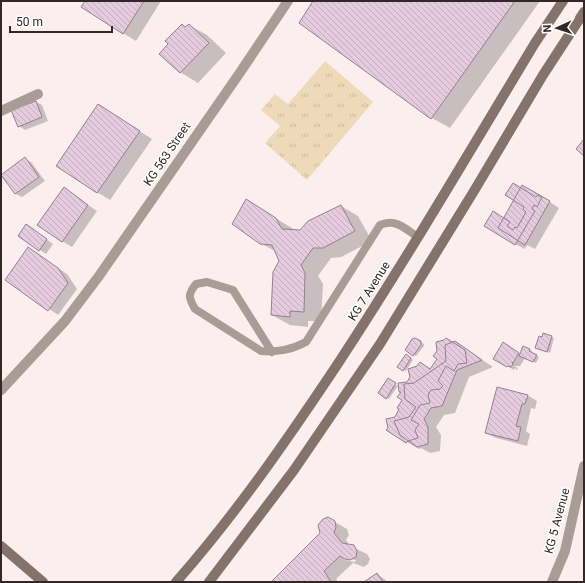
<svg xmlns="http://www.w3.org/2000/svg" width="585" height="583" font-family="Roboto,sans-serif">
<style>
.grass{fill:url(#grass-tufts)}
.shadow{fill:#0003;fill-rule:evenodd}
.building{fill:url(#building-back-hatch);stroke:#967f8f}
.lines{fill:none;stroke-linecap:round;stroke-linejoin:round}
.lane{stroke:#a89c96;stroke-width:8}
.street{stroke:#a89c96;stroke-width:10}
.secondary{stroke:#84736a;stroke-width:10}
.labels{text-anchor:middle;stroke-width:3;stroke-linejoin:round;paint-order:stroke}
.street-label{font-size:12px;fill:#322627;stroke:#fff}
</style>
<defs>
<pattern id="grass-tufts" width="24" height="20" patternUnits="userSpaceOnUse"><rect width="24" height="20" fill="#eedab8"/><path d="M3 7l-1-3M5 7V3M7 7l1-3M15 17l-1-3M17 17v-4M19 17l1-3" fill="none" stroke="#cdbb9e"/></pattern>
<pattern id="building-back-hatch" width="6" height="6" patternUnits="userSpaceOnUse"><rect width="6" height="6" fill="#e5cbdd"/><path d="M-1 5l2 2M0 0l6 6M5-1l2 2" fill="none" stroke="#c5aebe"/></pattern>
</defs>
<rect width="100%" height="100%" fill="#fbeeef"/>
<path class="grass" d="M325 61 373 102 307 180 265 143 280 126 261 110 275 94 288 104Z"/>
<path class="shadow" d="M86 1H161L136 41 123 33Z
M315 1H540L450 128 432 118Z
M182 25 186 28 189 25 207 35 226 53 198 83 180 72 170 44Z
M36 102 42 105 48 121 25 130 19 126Z
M111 113 152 139 110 200 97 192Z
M25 159 31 162 45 181 22 197 16 194 3 175Z
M64 189 97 211 72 247 62 241Z
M521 189 542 197 559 208 535 249 527 245 525 249 515 244 504 219Z
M341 206 358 216 372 241 341 257 331 258 318 276 323 284 321 321H308V327L290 325 272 315 281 262 277 252 260 243 264 211 295 230 301 231Z
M32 229 53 244 46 254 19 236Z
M28 248 67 274 77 289 58 315 6 279Z
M551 337 554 338 550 353 539 349Z
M415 339 424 344V346L416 356 406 350Z
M455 342 493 367 469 377 455 413 444 415 436 427 441 435 440 451 430 453 421 448 419 449 407 442 395 418 403 400 408 383 420 363 431 369 452 343Z
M503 344 520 354 524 347 532 351 531 353 539 357 536 363 525 358 520 366H514L518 368 517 370 515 368 514 370 494 358Z
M409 357 413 360 406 371 398 366Z
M391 382 398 386 389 399 380 393Z
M527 395 537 401 535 409 531 408 526 431 530 434 527 446 496 438 486 433Z
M328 518 347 529 349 535 346 540 350 546 367 554 370 559 368 564 364 567 353 563 336 579 338 582H272L321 534ZM343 558 356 560 355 562 345 560Z
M377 574 388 582H366Z"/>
<path class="building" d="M85 1H144L123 34 81 7Z
M313 1H515L431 119 299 23Z
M182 24 185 27 189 24 209 43 180 73 159 54 168 44 165 41Z
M36 101 42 117 18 127 11 110Z
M98 104 140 131 97 193 56 166Z
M584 139V156L576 149Z
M25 157 39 177 15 194 1 175Z
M513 183 536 197 538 195 542 197 537 207 534 205 532 209 535 211 515 245 484 226 493 211 510 222 507 226 513 230 515 227 517 228 526 212 523 209 524 207 505 195Z
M522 185 550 201 525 245 498 228Z
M64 187 88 205 62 242 37 225Z
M246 199 276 218 282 229 300 230 308 221 341 205 355 231 323 248H313L301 265 305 273 304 312 290 311V317L271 315 273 272 279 261 272 245 260 244 232 224Z
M26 224 47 239 39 251 18 236Z
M28 247 58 268 68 283 48 311 5 280Z
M543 333 552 336 547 352 535 348 539 336 542 337Z
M415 338 421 341V345L413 356 405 350 412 339Z
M446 338 465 350 467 363 458 364 454 371 446 366 438 381 443 386 440 389 431 390 428 395 430 403 420 405 411 420 419 424 415 430 418 438 408 441 406 443 386 430 388 428 386 419 395 417 399 409 397 408 402 400 397 397 401 392H399L398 383 407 382 410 377 408 369 417 366 420 362 430 369 437 359 433 356 437 351 436 342 444 340Z
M455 341 482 360 457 370 442 406 431 408 424 419 428 427V444L417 447 400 435 394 421 409 417 416 407 405 399 404 384 414 383 446 361 445 345Z
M503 342 519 353 513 363 512 362 513 364 511 367 508 366 507 367 493 359Z
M523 346 530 349 529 351 537 355 533 362 519 356Z
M406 354 411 358 403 371 397 367Z
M388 378 396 383 386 399 378 393Z
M497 387 528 395 525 404H522L516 426 521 427 518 441 485 433Z
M328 517 335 521 336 527 334 533 342 543 354 545 357 551 356 557 350 560 345 559 340 556 324 571 331 582H271L320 533 318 525 323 519Z
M377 573 383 582H364Z"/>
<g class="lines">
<path class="lane" d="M272 352 233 290 207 282 196 284C187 295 189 298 195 309L261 351C278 352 291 350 306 342L380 225C396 218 405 229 418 237"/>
<path class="street" d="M1 111 38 94
M1 390 65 321 99 276 239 74 288 1
M552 582 565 551 584 466"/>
<path class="secondary" d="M1 546 43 582
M176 582C236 514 287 440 337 365 406 260 470 151 535 43L563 1
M209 582 294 470 380 344 474 191 543 75 584 12"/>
</g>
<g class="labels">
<g class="street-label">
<text transform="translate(167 154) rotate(-56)" y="4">KG 563 Street</text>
<text transform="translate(369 291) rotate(-58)" y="4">KG 7 Avenue</text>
<text transform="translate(557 521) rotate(-75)" y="4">KG 5 Avenue</text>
</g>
</g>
<rect width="585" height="583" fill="none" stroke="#322627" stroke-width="4"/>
<g transform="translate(557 28) rotate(267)" stroke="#ffffff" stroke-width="3" paint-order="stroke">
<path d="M0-3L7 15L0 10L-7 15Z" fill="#322627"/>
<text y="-6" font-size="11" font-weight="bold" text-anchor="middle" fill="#322627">N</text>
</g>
<path d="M10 26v6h102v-6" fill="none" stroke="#322627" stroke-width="2"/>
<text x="16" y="26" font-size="12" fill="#322627" stroke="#ffffff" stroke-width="3" paint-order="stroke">50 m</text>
</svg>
